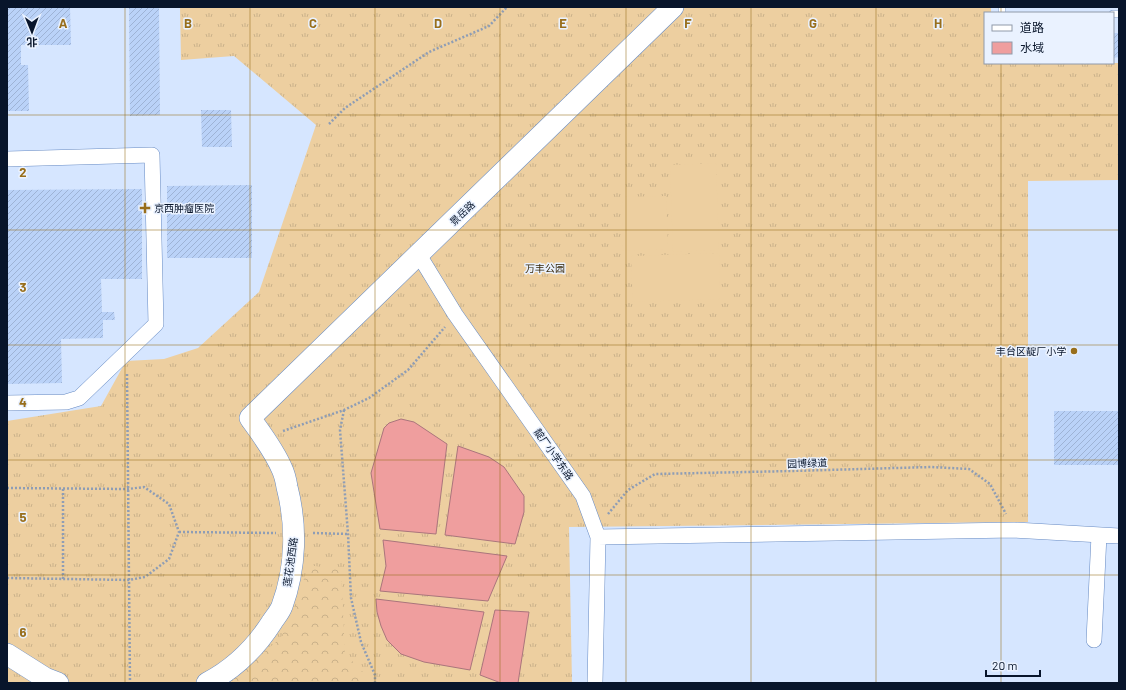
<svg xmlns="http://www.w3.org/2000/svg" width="1126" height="690" font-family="Barlow,'Noto Sans SC',sans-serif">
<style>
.grass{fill:url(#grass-tufts)}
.forest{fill:url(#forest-crowns)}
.pitch{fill:#edcfa0}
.water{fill:#ef9e9e;stroke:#aa757c}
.building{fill:url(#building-hatch)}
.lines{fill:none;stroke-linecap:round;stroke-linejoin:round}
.lane-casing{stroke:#678bc4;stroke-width:8}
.street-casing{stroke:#678bc4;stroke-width:16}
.secondary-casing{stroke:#678bc4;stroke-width:22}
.path{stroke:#8e9db5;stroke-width:2.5;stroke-dasharray:2 2;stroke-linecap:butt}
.lane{stroke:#fff;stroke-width:7}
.street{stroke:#fff;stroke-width:15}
.secondary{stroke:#fff;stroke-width:21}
.grid{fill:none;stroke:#986e1b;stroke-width:1;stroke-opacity:0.55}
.poi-dot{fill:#986e1b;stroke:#eaf2ff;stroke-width:1.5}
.labels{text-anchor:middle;stroke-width:3;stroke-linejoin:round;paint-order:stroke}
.poi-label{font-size:10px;fill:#08152b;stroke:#eaf2ff;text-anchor:start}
.street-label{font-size:10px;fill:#08152b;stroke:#eaf2ff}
.park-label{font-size:10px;fill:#382809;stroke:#eaf2ff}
.grid-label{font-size:13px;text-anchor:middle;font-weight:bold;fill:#986e1b;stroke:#eaf2ff;stroke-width:3;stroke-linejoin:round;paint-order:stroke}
</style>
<defs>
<pattern id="grass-tufts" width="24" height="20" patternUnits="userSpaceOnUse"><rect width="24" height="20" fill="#edcfa0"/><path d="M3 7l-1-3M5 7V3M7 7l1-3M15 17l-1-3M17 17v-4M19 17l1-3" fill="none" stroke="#cab18a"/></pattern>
<pattern id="forest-crowns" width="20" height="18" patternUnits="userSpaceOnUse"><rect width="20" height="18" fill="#edcfa0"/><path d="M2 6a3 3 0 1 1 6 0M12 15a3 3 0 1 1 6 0" fill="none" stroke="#cab18a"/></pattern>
<pattern id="building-hatch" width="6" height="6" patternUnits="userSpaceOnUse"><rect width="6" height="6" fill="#bad2f8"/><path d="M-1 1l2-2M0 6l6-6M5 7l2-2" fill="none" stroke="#9eb3d5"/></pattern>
</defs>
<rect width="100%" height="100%" fill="#d6e6ff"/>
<path class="grass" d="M180 7H991V13H985V63H1119V180L1028 181V522L569 527 572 683H7V421L101 406 126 361 164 359 198 348 259 292 316 125 234 56 181 60Z"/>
<path class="forest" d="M308 565 341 570 345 654 365 674V683H233L230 678 280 639 295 610Z"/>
<path class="pitch" d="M716 163 719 250 673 252 670 165Z
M666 196 668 249 623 251 622 197Z
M719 253 720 299 633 302 631 256Z"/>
<path class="water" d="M401 419 414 422 447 444 436 534 380 529 371 473 384 428 389 423Z
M458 446 489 457 504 467 524 496V512L515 544 445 535Z
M383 540 507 556 488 601 380 591 386 566Z
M376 599 484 612 470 670 424 662 401 654 387 640 381 626 377 612Z
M495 610 529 612 518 683H501L480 675Z"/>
<path class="building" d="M7 7H70L71 45H21V65H28L29 111H7Z
M129 7H159L160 115 130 116Z
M1113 33H1119V57L1113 58Z
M201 110H231L232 147H202Z
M252 185V258H167V186Z
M142 189V279H101L102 312H114L115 320H103V338L61 339 62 383 7 384V190Z
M1054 411H1119V465H1054Z"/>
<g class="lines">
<defs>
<path id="lane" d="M1002 7V13
M1113 14H1119"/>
<path id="street" d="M7 159 152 155 156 324 79 398 66 402 7 403
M419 255 455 314 583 496 598 537 595 683
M598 537 1014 530 1119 536
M1094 640 1099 535"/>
<path id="secondary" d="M7 654 45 678 58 683
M207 683C234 669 256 647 272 622 275 617 280 612 282 606 296 568 297 526 287 487 286 481 285 475 282 469 274 450 262 435 250 418L673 7"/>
</defs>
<use href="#lane" class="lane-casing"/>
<use href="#street" class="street-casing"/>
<use href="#secondary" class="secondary-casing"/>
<path class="path" d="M329 124 345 108 429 52 489 26 507 7
M127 374 130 683
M344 410 340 430 348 534 351 598 361 642 375 675V683
M283 431 344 410 369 398 408 370 445 327
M7 488 128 489 144 487 169 504 179 532 169 559 145 577 129 580 7 578
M608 514 628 490 655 474 792 471 931 467 969 469 990 484 1006 514
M179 532 276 533
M313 533 348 534
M63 579V488"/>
<use href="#lane" class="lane"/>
<use href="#street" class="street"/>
<use href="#secondary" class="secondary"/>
</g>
<path class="grid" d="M125 7V683M250 7V683M375 7V683M500 7V683M626 7V683M751 7V683M876 7V683M1001 7V13M1001 63V683M7 115H1119M7 230H1119M7 345H1119M7 460H1119M7 575H1119"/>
<g class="poi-dot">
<path d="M143 202h4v4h4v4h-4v4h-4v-4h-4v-4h4z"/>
<circle cx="1074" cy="351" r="4"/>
</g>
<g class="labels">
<g class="poi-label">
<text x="154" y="212">京西肿瘤医院</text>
<text x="1066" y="355" text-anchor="end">丰台区靛厂小学</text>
</g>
<g class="street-label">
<text transform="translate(462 213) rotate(-44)" y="4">景岳路</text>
<text transform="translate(554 454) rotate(55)" y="4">靛厂小学东路</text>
<text transform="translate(807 463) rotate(-2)" y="4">园博绿道</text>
<text transform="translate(290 562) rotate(-82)" y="4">莲花池西路</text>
</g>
<g class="park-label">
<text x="545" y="272">万丰公园</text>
</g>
</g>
<g class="grid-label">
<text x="63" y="28">A</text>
<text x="188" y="28">B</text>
<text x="313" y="28">C</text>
<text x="438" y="28">D</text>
<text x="563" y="28">E</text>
<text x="688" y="28">F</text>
<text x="813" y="28">G</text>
<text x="938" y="28">H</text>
<text x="23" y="177">2</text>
<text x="23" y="292">3</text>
<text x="23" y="407">4</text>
<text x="23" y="522">5</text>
<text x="23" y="637">6</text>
</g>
<rect width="1126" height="690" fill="none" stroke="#08152b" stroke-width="16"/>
<rect x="984" y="12" width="130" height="52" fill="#eaf2ff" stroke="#909aaa"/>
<rect x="992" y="25" width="20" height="6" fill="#ffffff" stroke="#909aaa"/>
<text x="1020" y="32" font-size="12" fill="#08152b">道路</text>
<rect x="992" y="42" width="20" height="12" fill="#ef9e9e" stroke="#909aaa"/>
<text x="1020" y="52" font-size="12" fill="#08152b">水域</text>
<g transform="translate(32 32) rotate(179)" stroke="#eaf2ff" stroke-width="3" paint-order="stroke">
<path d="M0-3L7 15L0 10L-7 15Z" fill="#08152b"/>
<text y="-6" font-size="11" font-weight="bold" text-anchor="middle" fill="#08152b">北</text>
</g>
<path d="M986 670v6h54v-6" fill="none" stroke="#08152b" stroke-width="2"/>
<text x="992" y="670" font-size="12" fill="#08152b" stroke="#eaf2ff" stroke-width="3" paint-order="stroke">20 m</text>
</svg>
